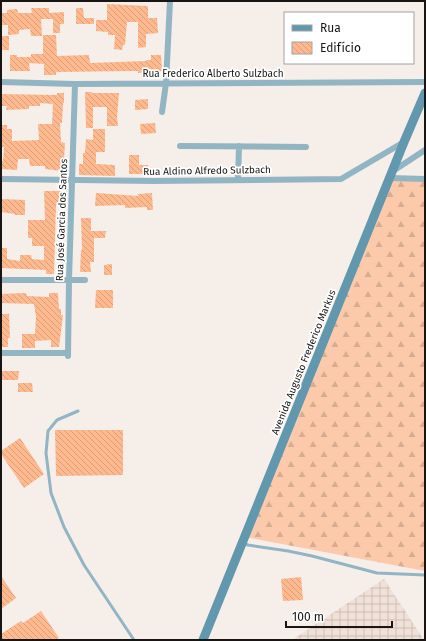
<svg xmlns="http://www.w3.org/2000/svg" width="426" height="641" font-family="'Fira Sans',sans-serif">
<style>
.industrial{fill:url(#industrial-grid)}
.forest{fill:url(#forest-firs)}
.building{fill:url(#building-back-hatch)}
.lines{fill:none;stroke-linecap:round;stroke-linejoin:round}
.lane{stroke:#92b5c3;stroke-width:3}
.street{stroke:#92b5c3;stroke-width:6}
.secondary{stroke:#6198ad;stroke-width:9}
.labels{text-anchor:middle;stroke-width:3.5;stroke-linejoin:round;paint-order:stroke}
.street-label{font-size:10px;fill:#181614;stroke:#fff}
</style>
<defs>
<pattern id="industrial-grid" width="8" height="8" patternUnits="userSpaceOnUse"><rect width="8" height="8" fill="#f0e0d7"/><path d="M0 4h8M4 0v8" fill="none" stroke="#cdbfb8"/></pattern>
<pattern id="forest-firs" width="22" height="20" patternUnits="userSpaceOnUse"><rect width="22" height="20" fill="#fccaab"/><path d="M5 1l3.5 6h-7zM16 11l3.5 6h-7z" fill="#d7ad92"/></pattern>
<pattern id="building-back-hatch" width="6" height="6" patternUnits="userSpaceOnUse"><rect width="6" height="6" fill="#feb98f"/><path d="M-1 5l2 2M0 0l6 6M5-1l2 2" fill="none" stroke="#d99e7a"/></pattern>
</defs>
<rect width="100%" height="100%" fill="#f6eee9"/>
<path class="industrial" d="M384 579 424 640H292Z"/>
<path class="forest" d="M390 178 425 179V571L245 537Z"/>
<path class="building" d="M107 4 148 6V18H157L158 33 146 34V47L138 48V22H127L125 45H123L122 50 114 49 115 35H108V32L96 31V20H107Z
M31 8H49V13L64 12V24H60V33H53V19H41L42 36H31L30 29 19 30V34L8 35V25H1V13H7V10L17 9 18 13H32Z
M76 8H83L84 18H94V24H76Z
M43 35H56L57 56 89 55 90 63 146 61V60H151V55H161L162 71 138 73V71H130L56 72V75H44V64L29 63 30 71H10V55H17V57H31V54H43Z
M1 36H9V50H1Z
M85 92H92V93H119L117 117 118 126H107V107H93V128H86Z
M57 93H64V103H63L62 123H60L61 142 65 143 64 160H62L61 171 45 169V166H30L29 159H18L17 170 1 169V161H3L4 147H1V125H7V129H12V141L39 140 38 124H52L53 104 40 103V106H29V109L6 110 7 106H1V94L57 95Z
M148 99V109L135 110V100Z
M155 123 156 133 141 134 140 124Z
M93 129H105V152H96V164L115 165V176L79 175V164H83V153H85L86 139 93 140Z
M129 155H139V165H148V174H129Z
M44 191H62V205H56L54 274H46V270L1 268V248H7V259L20 261V255H31L32 259 44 260V246H32V238H28V220H45Z
M96 193 138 196V194L152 193 153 210H147V207L125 208V205L95 206Z
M2 199 25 200V215H15V214L1 212Z
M81 218H91V231H106L105 238H94V262H90L91 272H80L81 250H82Z
M112 264V275H104V265Z
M96 290H113V308H95Z
M26 293 27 296 49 297V293H58L59 309H61V315H63L59 347H51V340L35 341V348H22V334H35L36 317 34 304 1 303V294Z
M1 314H9L10 338H8V347H1Z
M2 371H19L18 380H1Z
M18 383H32L33 392H18Z
M55 430H123V475L56 476Z
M20 438 44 474 24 488 1 454V451Z
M1 576 16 598 1 609Z
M301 577 303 600 283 601 281 579Z
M41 611 59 638 55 640H1V634L21 621 23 623Z"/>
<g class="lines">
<path class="lane" d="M78 411 57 420 48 431 46 453 51 493 64 527 84 565 134 640
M243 543 248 545 288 551 312 556 377 573 425 575"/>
<path class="street" d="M1 82 75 84 425 82
M162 112 166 83 170 1
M180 146 306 147
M393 171 425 150
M390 178 425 179
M1 179 153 181 341 179 404 142
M238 179 239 146
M1 280H85
M1 353H68
M68 356 69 280 75 84"/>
<path class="secondary" d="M203 640 404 142 425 93"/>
</g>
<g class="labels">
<g class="street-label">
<text x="213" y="77">Rua Frederico Alberto Sulzbach</text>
<text transform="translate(207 170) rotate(-1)" y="4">Rua Aldino Alfredo Sulzbach</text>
<text transform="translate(61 220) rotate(-88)" y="4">Rua José Garcia dos Santos</text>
<text transform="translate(303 362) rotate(-68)" y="4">Avenida Augusto Frederico Markus</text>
</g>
</g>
<rect width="426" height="641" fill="none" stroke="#181614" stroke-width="4"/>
<rect x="284" y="12" width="130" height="52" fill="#ffffff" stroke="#a3a2a1"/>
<rect x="292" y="25" width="20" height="6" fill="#6198ad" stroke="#a3a2a1"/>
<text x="320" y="32" font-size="12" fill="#181614">Rua</text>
<rect x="292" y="42" width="20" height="12" fill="url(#building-back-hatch)" stroke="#a3a2a1"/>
<text x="320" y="52" font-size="12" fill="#181614">Edifício</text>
<path d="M286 621v6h106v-6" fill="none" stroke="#181614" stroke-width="2"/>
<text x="292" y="621" font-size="12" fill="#181614" stroke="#ffffff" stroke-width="3" paint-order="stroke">100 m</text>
</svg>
